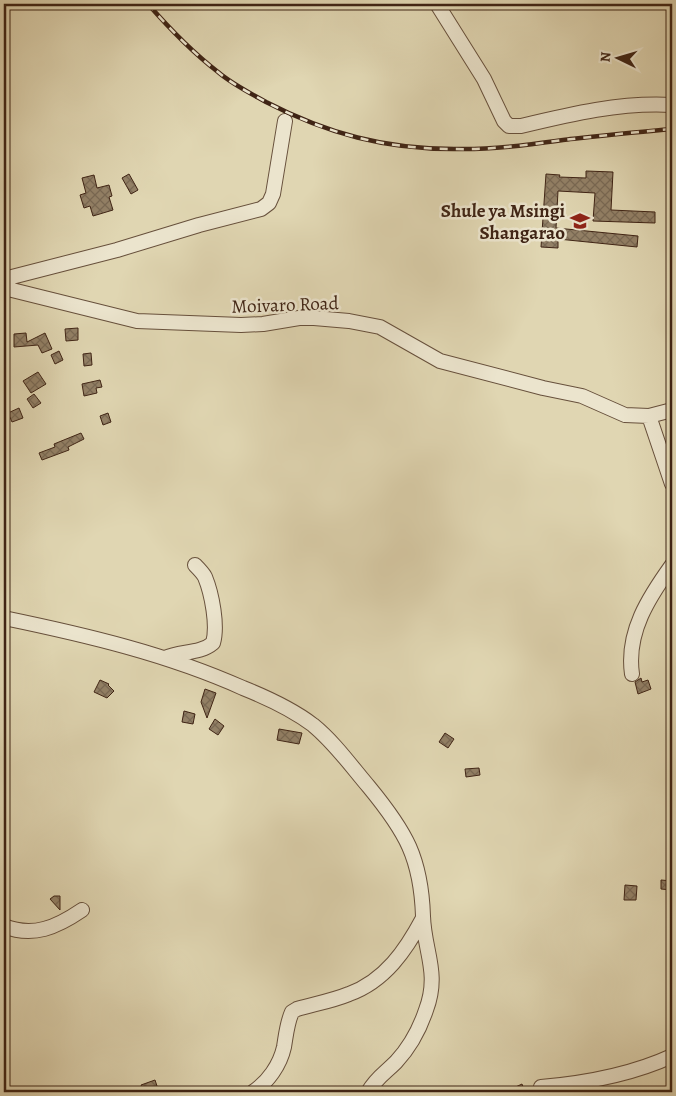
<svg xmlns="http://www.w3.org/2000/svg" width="676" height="1096" font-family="Alegreya,serif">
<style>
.building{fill:url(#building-cross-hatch);stroke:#3f2415}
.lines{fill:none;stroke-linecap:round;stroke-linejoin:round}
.minor-casing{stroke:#67503c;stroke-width:16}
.minor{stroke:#ebe4cd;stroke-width:14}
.rail-casing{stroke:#3f2415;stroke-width:4.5}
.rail{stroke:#ebe4cd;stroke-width:2.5;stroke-dasharray:8;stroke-linecap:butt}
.labels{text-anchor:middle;stroke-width:5;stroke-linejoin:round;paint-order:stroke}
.poi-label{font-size:19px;font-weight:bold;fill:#3f2415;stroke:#ebe4cd;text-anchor:end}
.street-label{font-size:19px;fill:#3f2415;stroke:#ebe4cd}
</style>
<defs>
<pattern id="building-cross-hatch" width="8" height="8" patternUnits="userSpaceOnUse" patternTransform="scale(1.25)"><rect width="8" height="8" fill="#938167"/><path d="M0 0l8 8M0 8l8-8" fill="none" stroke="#796954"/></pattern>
</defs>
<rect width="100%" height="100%" fill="#e0d6b2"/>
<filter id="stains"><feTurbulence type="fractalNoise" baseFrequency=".004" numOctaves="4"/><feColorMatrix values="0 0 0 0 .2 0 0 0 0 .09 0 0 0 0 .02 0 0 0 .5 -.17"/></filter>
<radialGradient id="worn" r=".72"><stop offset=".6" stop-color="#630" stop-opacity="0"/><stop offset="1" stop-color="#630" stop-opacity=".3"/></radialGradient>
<path class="building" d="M586 171 613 172 611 210 655 212V223L593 221 595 193 558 191 556 228 638 236 637 247 558 239V248L541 247 546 174 560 175 559 177 586 178Z
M129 174 138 190 131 194 122 178Z
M94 175 97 188 109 185 112 196 109 197 113 210 93 216 90 206 84 208 80 195 86 193 82 178Z
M78 328V340L66 341 65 329Z
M26 333 27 342 45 333 52 349 42 353 38 345 14 347V334Z
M59 351 63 360 55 364 51 355Z
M91 353 92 365 84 366 83 354Z
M38 372 46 384 31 393 23 381Z
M100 380 102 387 96 388 97 393 84 396 82 384Z
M34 394 41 403 33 408 27 399Z
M19 408 23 418 12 422 8 413Z
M108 413 111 422 103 425 100 416Z
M81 433 84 439 68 447 69 450 42 460 39 453 55 447 54 444Z
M641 678 642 682 648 680 651 689 638 694 635 682Z
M100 680 109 684 108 685 114 691 107 698 94 692Z
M205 689 216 693 207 718 201 702Z
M184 711 195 714 193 724 182 722Z
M215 719 224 726 218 735 209 729Z
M279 729 302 733 299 744 277 740Z
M445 733 454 739 448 748 439 742Z
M479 768 480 775 466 777 465 769Z
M661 880 672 881V890L661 889Z
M625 885 637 886 636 900H624Z
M54 896H60V910L50 899Z
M155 1080 158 1089 144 1092 141 1085Z
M522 1084 525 1092H505Z"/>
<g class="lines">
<defs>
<path id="minor" d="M437 4 484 79 504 121 509 126H521C571 114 621 102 672 105
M4 279 117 250 199 225 261 209 269 203 273 194 285 121
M4 288 137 321 241 325 263 324 299 318H314L349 321 380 327 440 361 543 388 582 396 625 415 649 416 672 410
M649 416 672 484
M4 618C86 635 167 654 243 688 268 698 292 709 313 725 335 743 351 766 369 787 406 832 421 858 423 916 424 951 440 973 426 1010 420 1028 409 1048 396 1062 384 1074 377 1077 368 1092
M165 658C181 651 200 654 213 643 218 626 212 594 205 577 203 573 199 569 195 565
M632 674C626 632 649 597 672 565
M4 926C33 938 57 927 82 910
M541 1087C586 1083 631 1075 672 1056
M253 1092C268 1082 280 1065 284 1047 286 1035 287 1023 292 1012L297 1009C314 1004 332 1001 349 994 385 981 406 950 423 918"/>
</defs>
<use href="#minor" class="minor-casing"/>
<use href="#minor" class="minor"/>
<defs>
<path id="rail" d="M148 4C169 28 192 52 218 72 232 84 250 93 266 102 328 134 385 149 454 149 491 150 527 145 563 140 600 136 636 132 672 129"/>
</defs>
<use href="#rail" class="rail-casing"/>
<use href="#rail" class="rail"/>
</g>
<defs>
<symbol id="school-bare" viewBox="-9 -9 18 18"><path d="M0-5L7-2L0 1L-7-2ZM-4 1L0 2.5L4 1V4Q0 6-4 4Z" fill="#8f2418" stroke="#ebe4cd" stroke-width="2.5" paint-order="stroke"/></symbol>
</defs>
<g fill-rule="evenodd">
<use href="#school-bare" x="566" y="207" width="28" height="28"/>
</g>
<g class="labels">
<g class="poi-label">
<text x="565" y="217">Shule ya Msingi<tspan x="565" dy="22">Shangarao</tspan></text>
</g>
<g class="street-label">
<text transform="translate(285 304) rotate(-2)" y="7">Moivaro Road</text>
</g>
</g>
<rect width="676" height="1096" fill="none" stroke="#e0d6b2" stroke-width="20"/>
<rect x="5" y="5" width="666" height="1086" fill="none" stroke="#3f2415" stroke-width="2.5"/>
<rect x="10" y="10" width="656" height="1076" fill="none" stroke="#3f2415"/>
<g transform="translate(618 58) rotate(275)" stroke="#ebe4cd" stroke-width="4" paint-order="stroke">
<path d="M0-4L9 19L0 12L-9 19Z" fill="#3f2415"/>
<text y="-8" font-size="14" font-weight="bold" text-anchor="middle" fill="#3f2415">N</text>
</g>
<rect width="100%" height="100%" filter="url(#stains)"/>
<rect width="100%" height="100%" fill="url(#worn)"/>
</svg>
